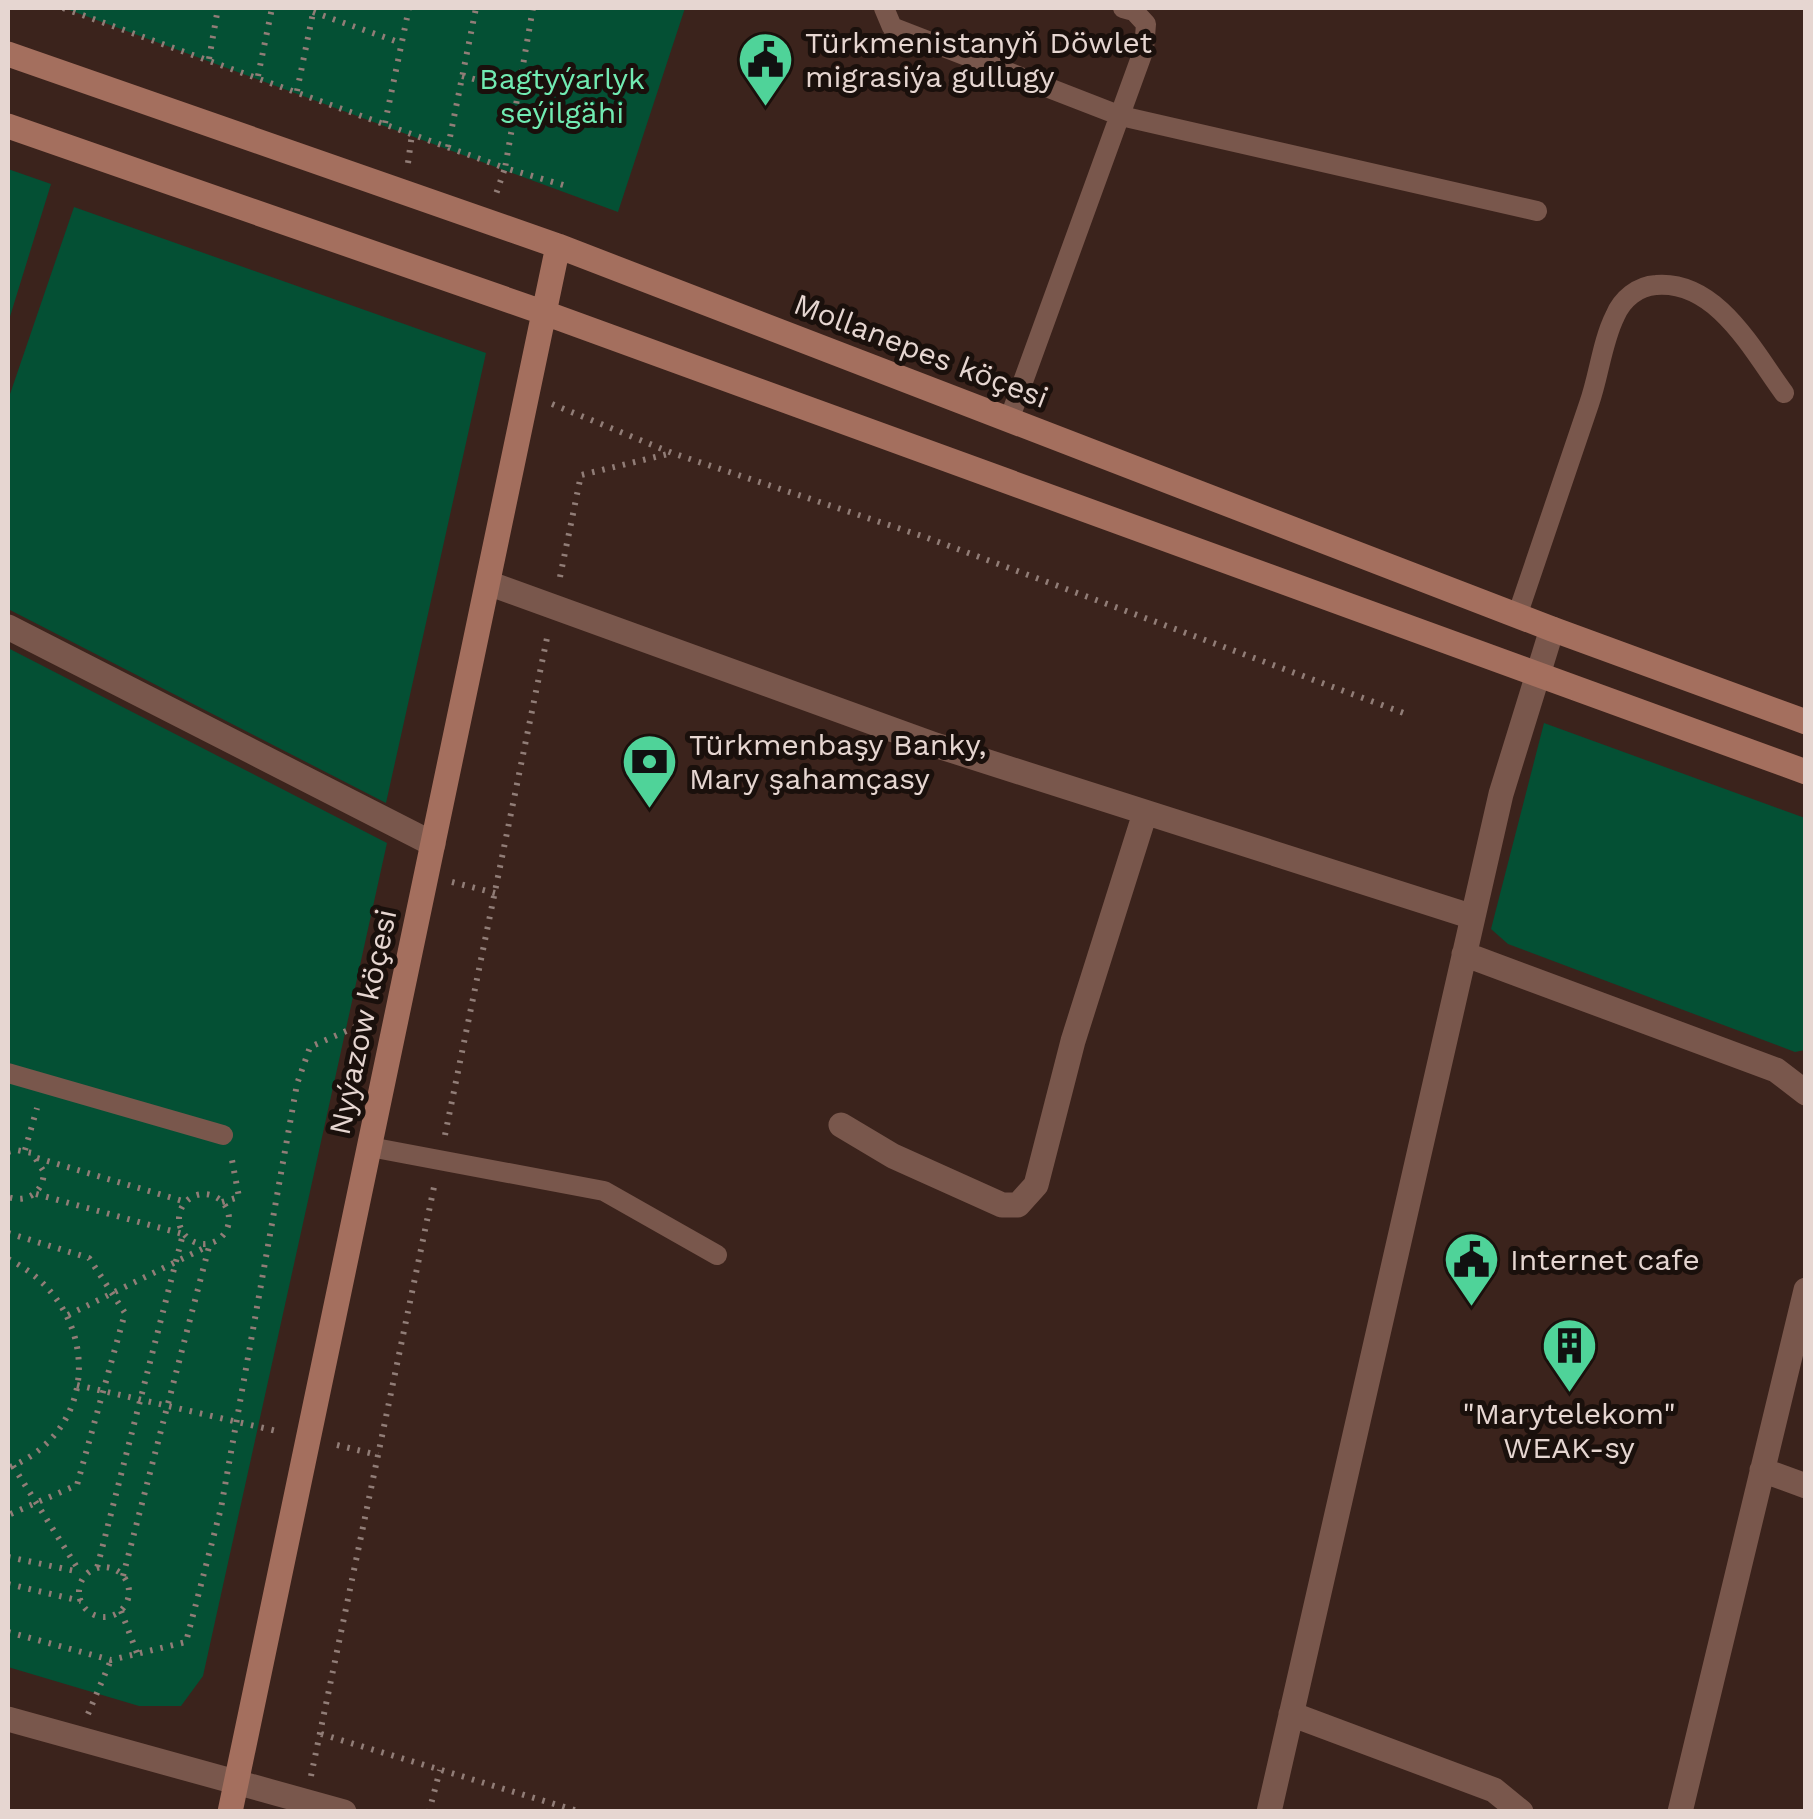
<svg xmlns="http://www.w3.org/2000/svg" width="1813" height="1819" font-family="'Work Sans',sans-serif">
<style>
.green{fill:#045034}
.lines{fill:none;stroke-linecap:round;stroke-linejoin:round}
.path{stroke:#917d77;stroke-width:6;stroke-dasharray:2.5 8;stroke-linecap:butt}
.lane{stroke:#79574c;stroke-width:20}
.street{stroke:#79574c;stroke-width:25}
.secondary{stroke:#a46f5e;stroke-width:25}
.labels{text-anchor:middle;stroke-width:10;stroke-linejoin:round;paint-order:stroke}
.poi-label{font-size:30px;fill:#e6d6d1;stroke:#1a100c;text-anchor:start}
.park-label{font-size:30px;fill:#71ebb2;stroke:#1a100c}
.street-label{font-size:30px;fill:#e6d6d1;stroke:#1a100c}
</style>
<rect width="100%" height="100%" fill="#3b231c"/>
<path class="green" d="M64 8H685L618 212Z
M8 169 51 184 8 323Z
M74 207 486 353 386 803 8 609V400Z
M8 648 387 843 203 1676 181 1706H139L8 1667Z
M1544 723 1805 818V1050L1795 1052 1508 944 1491 929Z"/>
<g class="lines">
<path class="path" d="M63 8 505 168 495 197
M533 8 505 168 570 187
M313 12 401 43
M209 59 218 8
M258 76 272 8
M462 76 517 90
M297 91 314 8
M385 123 409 8
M448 147 476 8
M408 163 412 134
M552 404 672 453 925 537 1409 715
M560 577 581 475 672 453
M452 882 495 893
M445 1135 548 633
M25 1150 37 1108
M8 1152 16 1150 32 1153 44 1172C43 1193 27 1203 8 1197
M37 1158 186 1202
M36 1194 183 1234 97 1568
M179 1219a25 25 0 1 1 50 0a25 25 0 1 1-50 0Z
M222 1202 239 1197 232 1160
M8 1233 89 1258 125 1313 77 1485 8 1515
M8 1259C99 1303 106 1428 8 1468
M68 1315 208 1246
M77 1385 281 1432
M337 1445 378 1455
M13 1466 80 1572
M8 1557 80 1572
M79 1592a25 25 0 1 1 50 0a25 25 0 1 1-50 0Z
M123 1576 210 1243
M8 1584 81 1601
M121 1611 137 1653
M8 1632 111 1660 186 1642 221 1508 297 1084 310 1047 367 1022
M88 1714 111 1660
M321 1734 581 1812
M311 1776 434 1187
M429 1812 440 1770"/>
<path class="lane" d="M884 8 892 27 1121 116 1537 211
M1009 420 1144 49 1146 24 1134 11 1123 8
M1517 616C1541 546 1565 475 1589 404 1599 376 1602 342 1615 316 1622 299 1638 286 1656 285 1717 280 1753 351 1784 393
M8 1073 223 1135
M370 1147 604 1191 717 1255"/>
<path class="street" d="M488 583 935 745 1473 917
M8 627 433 844
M1464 954 1776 1070 1806 1093
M841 1125 893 1156 1002 1205H1018L1036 1185 1073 1041 1145 813
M1762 1470 1806 1486
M1291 1714 1494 1790 1521 1812
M8 1719 344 1812
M1269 1812 1501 794 1552 629
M1680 1812 1806 1290"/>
<path class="secondary" d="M8 54 558 246 1552 629 1806 722
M8 126 545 313 1806 772
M230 1812 558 246"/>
</g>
<defs>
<symbol id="civic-pin" viewBox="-11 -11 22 30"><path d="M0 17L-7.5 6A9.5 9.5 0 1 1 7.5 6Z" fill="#4fd399" stroke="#1a100c"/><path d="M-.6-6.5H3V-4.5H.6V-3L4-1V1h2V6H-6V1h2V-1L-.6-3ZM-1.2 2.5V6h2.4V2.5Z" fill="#111"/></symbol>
<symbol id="bank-pin" viewBox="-11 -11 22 30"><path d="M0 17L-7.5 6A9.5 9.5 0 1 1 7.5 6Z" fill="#4fd399" stroke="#1a100c"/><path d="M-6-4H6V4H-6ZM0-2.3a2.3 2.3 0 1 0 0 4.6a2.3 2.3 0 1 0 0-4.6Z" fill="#111"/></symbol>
<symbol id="building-pin" viewBox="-11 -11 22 30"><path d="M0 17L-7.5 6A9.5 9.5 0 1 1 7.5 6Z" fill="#4fd399" stroke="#1a100c"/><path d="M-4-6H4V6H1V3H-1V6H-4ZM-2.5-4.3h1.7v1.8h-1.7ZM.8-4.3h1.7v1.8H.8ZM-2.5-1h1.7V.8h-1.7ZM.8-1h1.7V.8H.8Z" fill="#111"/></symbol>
</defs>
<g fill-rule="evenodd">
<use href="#civic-pin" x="734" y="28" width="63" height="86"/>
<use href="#bank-pin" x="618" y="730" width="63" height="86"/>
<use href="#civic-pin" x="1440" y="1228" width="63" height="86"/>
<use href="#building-pin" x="1538" y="1314" width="63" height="86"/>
</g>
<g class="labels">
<g class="poi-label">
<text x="805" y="53">Türkmenistanyň Döwlet<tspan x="805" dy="34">migrasiýa gullugy</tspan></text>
<text x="689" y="755">Türkmenbaşy Banky,<tspan x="689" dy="34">Mary şahamçasy</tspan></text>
<text x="1510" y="1270">Internet cafe</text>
<text x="1569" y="1424" text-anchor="middle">"Marytelekom"<tspan x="1569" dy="34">WEAK-sy</tspan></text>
</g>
<g class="park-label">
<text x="562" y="89">Bagtyýarlyk<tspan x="562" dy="34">seýilgähi</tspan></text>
</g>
<g class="street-label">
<text transform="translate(921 351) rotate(21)" y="10">Mollanepes köçesi</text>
<text transform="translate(363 1022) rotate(-78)" y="10">Nyýazow köçesi</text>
</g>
</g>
<rect width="1813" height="1819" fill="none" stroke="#e6d6d1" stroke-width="20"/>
</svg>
